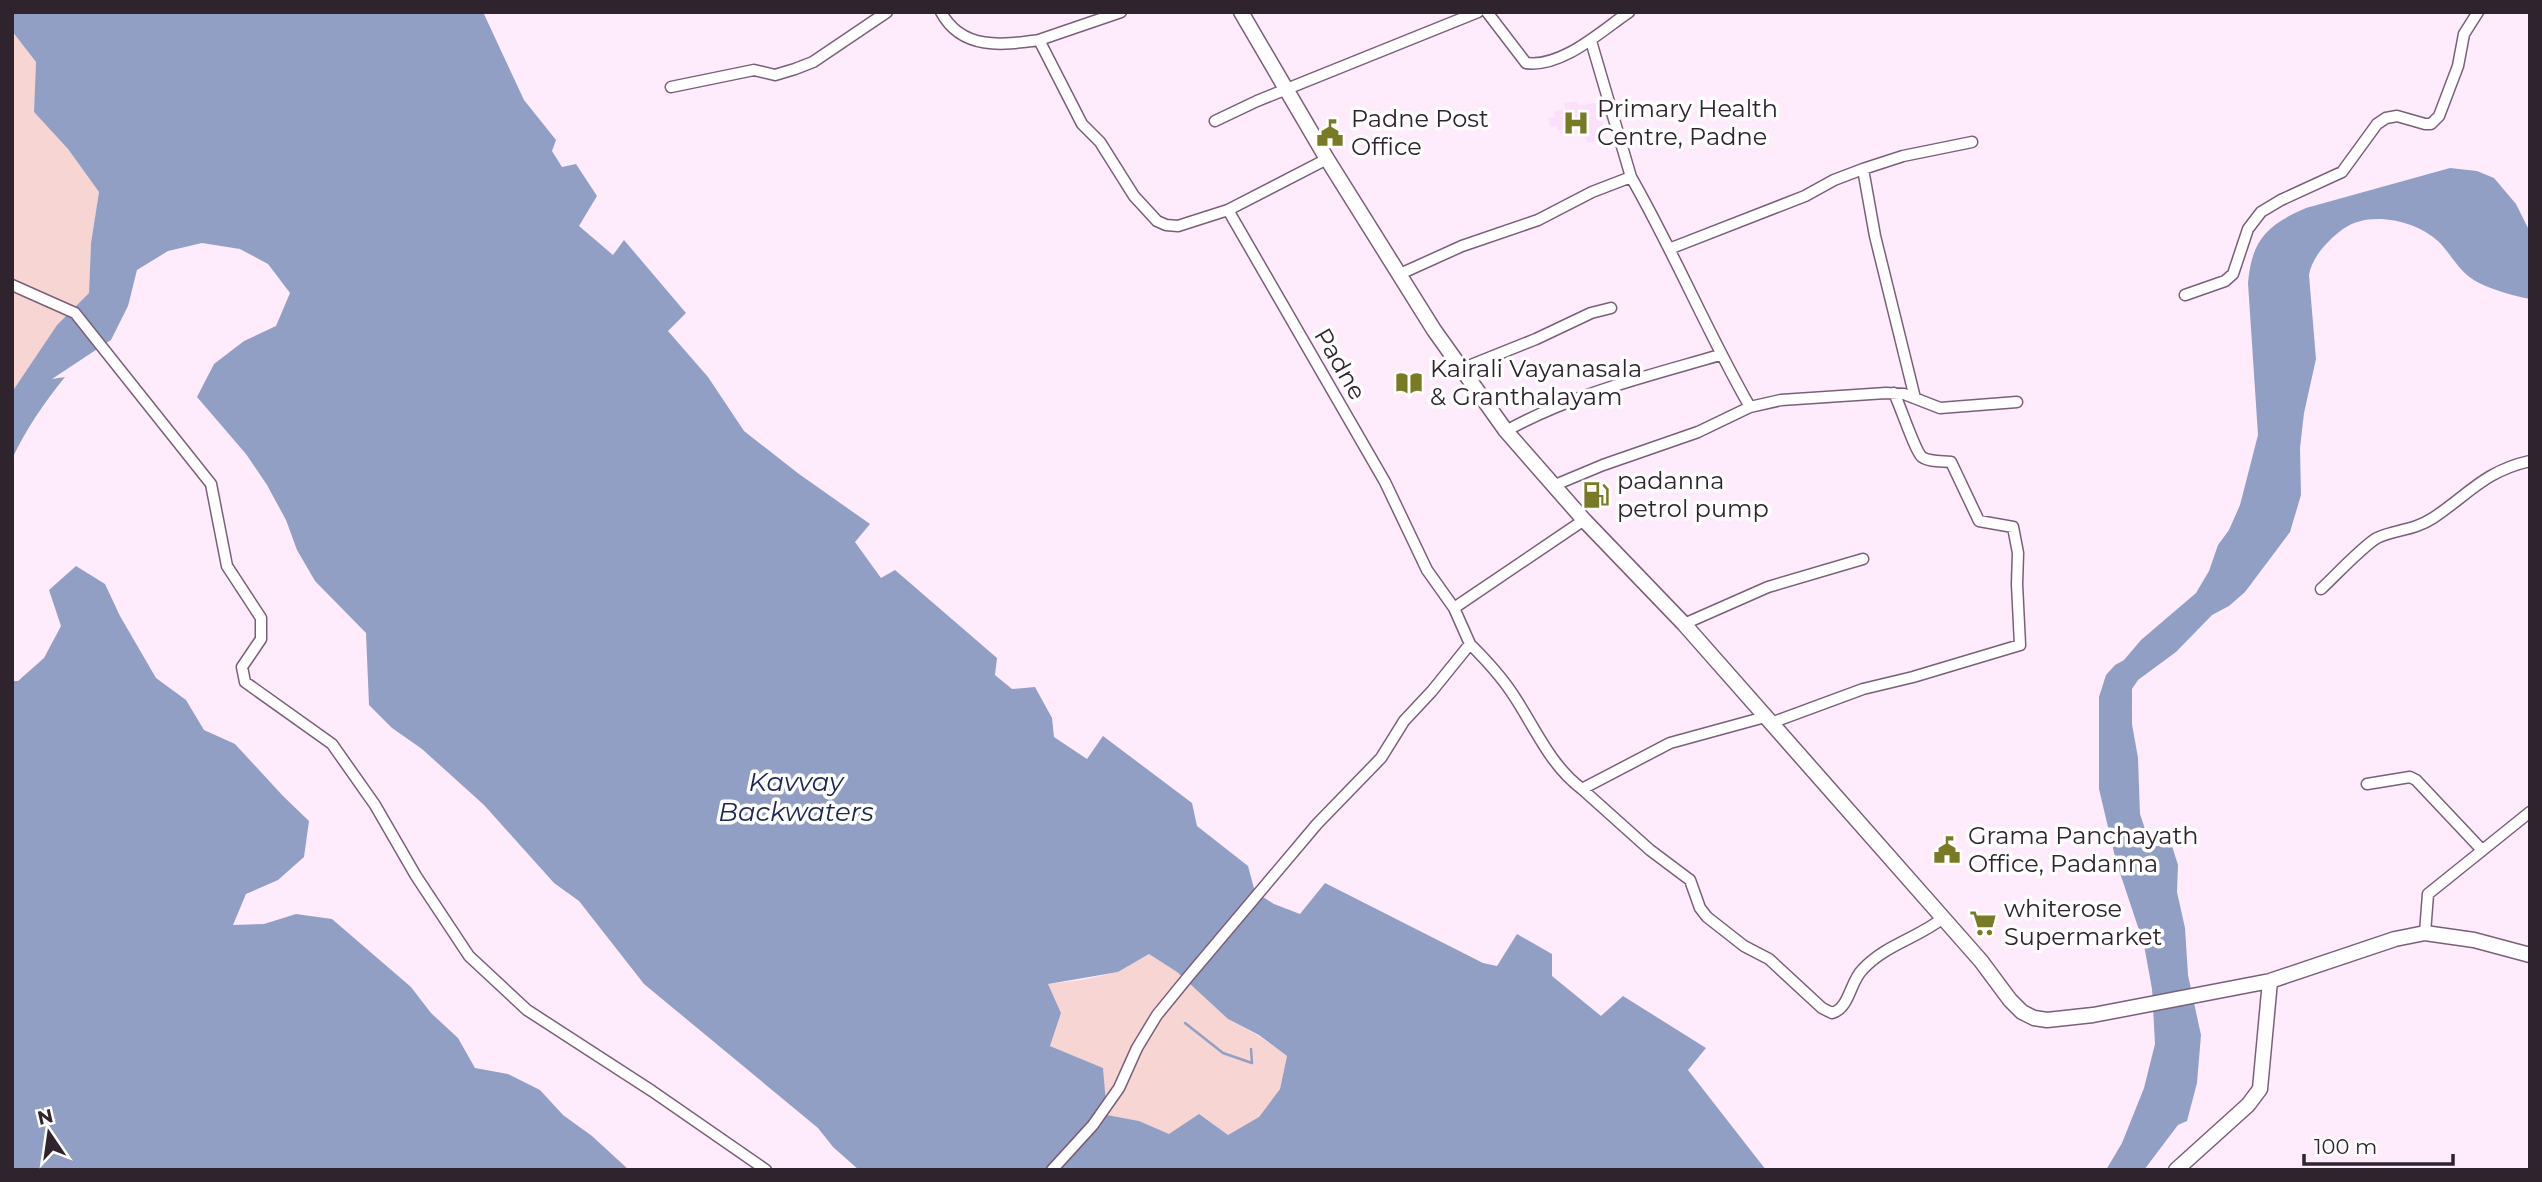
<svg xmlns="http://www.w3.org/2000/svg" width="2542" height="1182" font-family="Montserrat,sans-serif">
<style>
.built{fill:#fcdffa}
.green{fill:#f7d5d2}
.water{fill:#929fc4;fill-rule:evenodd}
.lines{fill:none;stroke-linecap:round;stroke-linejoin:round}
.stream{stroke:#929fc4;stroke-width:2.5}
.street-casing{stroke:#796078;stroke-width:13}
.secondary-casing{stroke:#796078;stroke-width:17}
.street{stroke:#fff;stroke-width:10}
.secondary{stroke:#fff;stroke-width:14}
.labels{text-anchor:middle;stroke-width:7;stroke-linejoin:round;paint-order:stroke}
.poi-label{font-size:24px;fill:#2f242e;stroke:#fff;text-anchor:start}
.street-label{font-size:24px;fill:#2f242e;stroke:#fff}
.water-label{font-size:26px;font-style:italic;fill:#1b2656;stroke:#fff}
</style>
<rect width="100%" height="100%" fill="#feecfd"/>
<path class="built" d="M1605 98 1609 119 1603 120 1604 128 1601 130 1603 140 1587 143 1582 125 1558 131 1557 126 1550 127 1548 118 1555 117 1554 111 1565 109 1564 103 1577 101 1578 106 1598 102V99Z"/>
<path class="green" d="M12 31 36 62 34 112 68 149 99 192 91 243 89 293 57 325 12 392Z
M1149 954 1177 972 1228 1019 1259 1036 1287 1056 1280 1089 1259 1117 1228 1135H1169L1139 1121 1106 1115 1103 1068 1050 1046 1061 1013 1048 984 1081 980 1118 972Z"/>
<path class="water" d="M12 12H483L524 100 556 140 552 151 562 167 576 164 597 196 579 226 613 255 624 240 686 313 668 331 708 377 744 431 799 474 870 524 855 542 881 578 895 570 997 658 995 675 1012 689 1035 687 1052 718 1054 737 1087 759 1103 736 1192 803 1197 826 1248 866 1255 892 1274 904 1300 914 1325 883 1483 963 1497 966 1517 934 1552 954V976L1601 1016 1623 996 1706 1048 1688 1070 1766 1170H859L833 1147 818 1128 644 984 579 901 554 883 484 805 422 749 392 728 369 705 366 633 315 581 297 550 286 520 267 485 246 454 197 397 214 364 244 341 276 326 290 293 268 264 240 249 202 243 168 251 137 270 128 306 111 340 52 379 65 377C44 403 26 429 12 459V392L57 325 89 293 91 243 99 192 68 149 34 112 36 62 12 31ZM1149 954 1177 972 1228 1019 1259 1035 1287 1056 1280 1089 1259 1117 1228 1135 1199 1114 1169 1134 1139 1121 1107 1115 1103 1068 1050 1046 1061 1013 1048 984 1118 972Z
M2450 168 2477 171 2494 178 2516 204 2530 232V299C2514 296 2493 290 2479 283 2460 274 2452 255 2438 241 2415 220 2369 210 2343 229 2328 240 2312 257 2309 275L2316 359 2304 413 2300 448 2301 495 2290 532 2245 592 2229 606 2212 615 2176 652 2138 680 2132 689V724L2138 758 2140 814 2146 832 2154 846H2172L2178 865 2177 892 2185 928 2188 975 2201 1035 2197 1083 2187 1121 2178 1125 2144 1170H2106L2122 1143 2144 1088 2155 1044 2152 989 2144 945 2116 861 2099 789V697L2106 675 2115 665 2124 660 2141 640 2196 593 2209 571 2218 545 2229 530 2240 505 2258 435 2248 283C2252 239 2267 225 2306 208Z
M76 566 105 584 120 616 156 678 186 700 204 730 235 744 283 796 309 821 304 857 278 880 246 894 233 925 264 924 296 914 332 919 411 987 431 1013 458 1038 475 1068 508 1074 540 1090 563 1115 592 1136 629 1170H12V681H18L44 658 61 626 49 590Z"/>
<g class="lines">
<path class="stream" d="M1185 1023 1223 1053 1252 1063 1251 1049"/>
<defs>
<path id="street" d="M941 12C962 51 1003 45 1039 40L1082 124 1100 142 1134 196 1157 221 1166 225 1178 226 1228 210 1385 482 1427 570 1454 608 1470 644 1432 691 1404 721 1381 758 1317 824 1188 977 1157 1015 1137 1048 1119 1088 1093 1125 1052 1170
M1487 12 1526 63C1562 68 1601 31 1629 12
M1039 40 1121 12
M671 87 754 70 775 75 795 69 813 62 887 12
M1215 121 1257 101 1478 12
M1863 169 1875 236 1915 398
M1631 177C1674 252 1707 332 1750 407L1781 400 1886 393 1904 394 1940 408 2017 402
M1228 210 1327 159
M1669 249 1805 196 1834 180 1863 169 1903 156 1972 142
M1400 274 1462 246 1538 220 1592 192 1631 177 1591 41
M12 285 75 313 211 484 227 566 261 618V639L242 667 245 682 332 744 375 805 416 876 469 956 527 1010 652 1091 766 1170
M2185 295 2225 281 2233 274 2248 229 2261 212 2281 200 2342 172 2377 124 2386 118 2397 116 2425 124H2431L2439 116 2458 66 2464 34 2478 12
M1461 369 1536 339 1591 313 1611 308
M1506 431C1572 394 1648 376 1720 355
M1555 485 1603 465 1698 432 1750 407
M2321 589C2334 577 2364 545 2377 538 2396 529 2413 531 2433 518 2469 494 2485 471 2530 461
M1454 608 1584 520
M1684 624 1768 587 1863 559
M1470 644C1485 659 1500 675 1512 693 1535 727 1549 764 1582 789L1670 743 1765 717
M1771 723 1863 689 1913 677 2020 645 2017 584 2018 553 2013 527 1979 521 1951 462C1942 461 1929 462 1922 457 1915 451 1900 405 1894 393
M2367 784 2410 777 2416 780 2482 850
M1582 789 1650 850 1690 880 1700 908 1707 917 1744 946 1769 959 1822 1008 1832 1013C1850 1008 1850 981 1863 969 1885 945 1918 938 1943 918
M2425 933 2428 894 2530 812"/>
<path id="secondary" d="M1241 12 1327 159 1434 330 1506 431 1584 520 1684 624 1981 961 2010 1000 2022 1012 2034 1018 2047 1020 2093 1015 2270 981 2395 939 2425 933 2474 940 2530 955
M2176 1170 2248 1105 2260 1089 2270 981"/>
</defs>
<use href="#street" class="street-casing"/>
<use href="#secondary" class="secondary-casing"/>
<use href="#street" class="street"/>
<use href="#secondary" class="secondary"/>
</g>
<defs>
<symbol id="hospital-bare" viewBox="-9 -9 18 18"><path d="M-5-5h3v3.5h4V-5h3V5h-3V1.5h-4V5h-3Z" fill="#787b23" stroke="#fff" stroke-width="2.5" paint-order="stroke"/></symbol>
<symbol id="civic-bare" viewBox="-9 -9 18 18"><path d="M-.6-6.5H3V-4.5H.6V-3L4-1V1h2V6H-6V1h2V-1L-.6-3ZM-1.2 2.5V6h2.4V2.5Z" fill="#787b23" stroke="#fff" stroke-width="2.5" paint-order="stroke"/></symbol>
<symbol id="library-bare" viewBox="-9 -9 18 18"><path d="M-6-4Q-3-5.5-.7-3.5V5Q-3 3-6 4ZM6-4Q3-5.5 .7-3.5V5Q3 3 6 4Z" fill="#787b23" stroke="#fff" stroke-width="2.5" paint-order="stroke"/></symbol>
<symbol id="fuel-bare" viewBox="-9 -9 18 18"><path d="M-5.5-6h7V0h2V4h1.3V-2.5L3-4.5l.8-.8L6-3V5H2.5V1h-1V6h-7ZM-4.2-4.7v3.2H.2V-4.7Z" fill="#787b23" stroke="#fff" stroke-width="2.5" paint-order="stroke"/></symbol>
<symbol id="supermarket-bare" viewBox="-9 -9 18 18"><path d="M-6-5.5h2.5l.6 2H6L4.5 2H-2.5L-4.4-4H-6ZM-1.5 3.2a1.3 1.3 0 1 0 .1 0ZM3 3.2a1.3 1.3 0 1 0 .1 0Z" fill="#787b23" stroke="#fff" stroke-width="2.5" paint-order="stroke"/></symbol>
</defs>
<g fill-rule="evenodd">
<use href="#hospital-bare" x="1557" y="104" width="38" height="38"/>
<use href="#civic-bare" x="1311" y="114" width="38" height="38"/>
<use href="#library-bare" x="1390" y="364" width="38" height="38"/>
<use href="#fuel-bare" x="1577" y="476" width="38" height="38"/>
<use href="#civic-bare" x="1928" y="831" width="38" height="38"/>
<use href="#supermarket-bare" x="1964" y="904" width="38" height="38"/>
</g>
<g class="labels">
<g class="poi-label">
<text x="1597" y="117">Primary Health<tspan x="1597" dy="28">Centre, Padne</tspan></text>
<text x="1351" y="127">Padne Post<tspan x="1351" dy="28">Office</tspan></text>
<text x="1430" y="377">Kairali Vayanasala<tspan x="1430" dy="28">&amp; Granthalayam</tspan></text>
<text x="1617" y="489">padanna<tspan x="1617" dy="28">petrol pump</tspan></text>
<text x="1968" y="844">Grama Panchayath<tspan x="1968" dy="28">Office, Padanna</tspan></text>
<text x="2004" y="917">whiterose<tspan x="2004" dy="28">Supermarket</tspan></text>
</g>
<g class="street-label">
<text transform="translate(1340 364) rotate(60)" y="8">Padne</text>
</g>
<g class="water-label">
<text x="796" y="791">Kavvay<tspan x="796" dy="30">Backwaters</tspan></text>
</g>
</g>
<rect width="2542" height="1182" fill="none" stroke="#2f242e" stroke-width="28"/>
<g transform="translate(49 1133) rotate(347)" stroke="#ffffff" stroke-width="5" paint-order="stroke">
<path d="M0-5L12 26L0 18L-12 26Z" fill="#2f242e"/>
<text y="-10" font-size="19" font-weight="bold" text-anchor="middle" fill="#2f242e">N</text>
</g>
<path d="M2304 1154v10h149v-10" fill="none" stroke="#2f242e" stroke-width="3.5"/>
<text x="2314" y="1154" font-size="21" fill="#2f242e" stroke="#ffffff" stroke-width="5" paint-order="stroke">100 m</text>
</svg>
